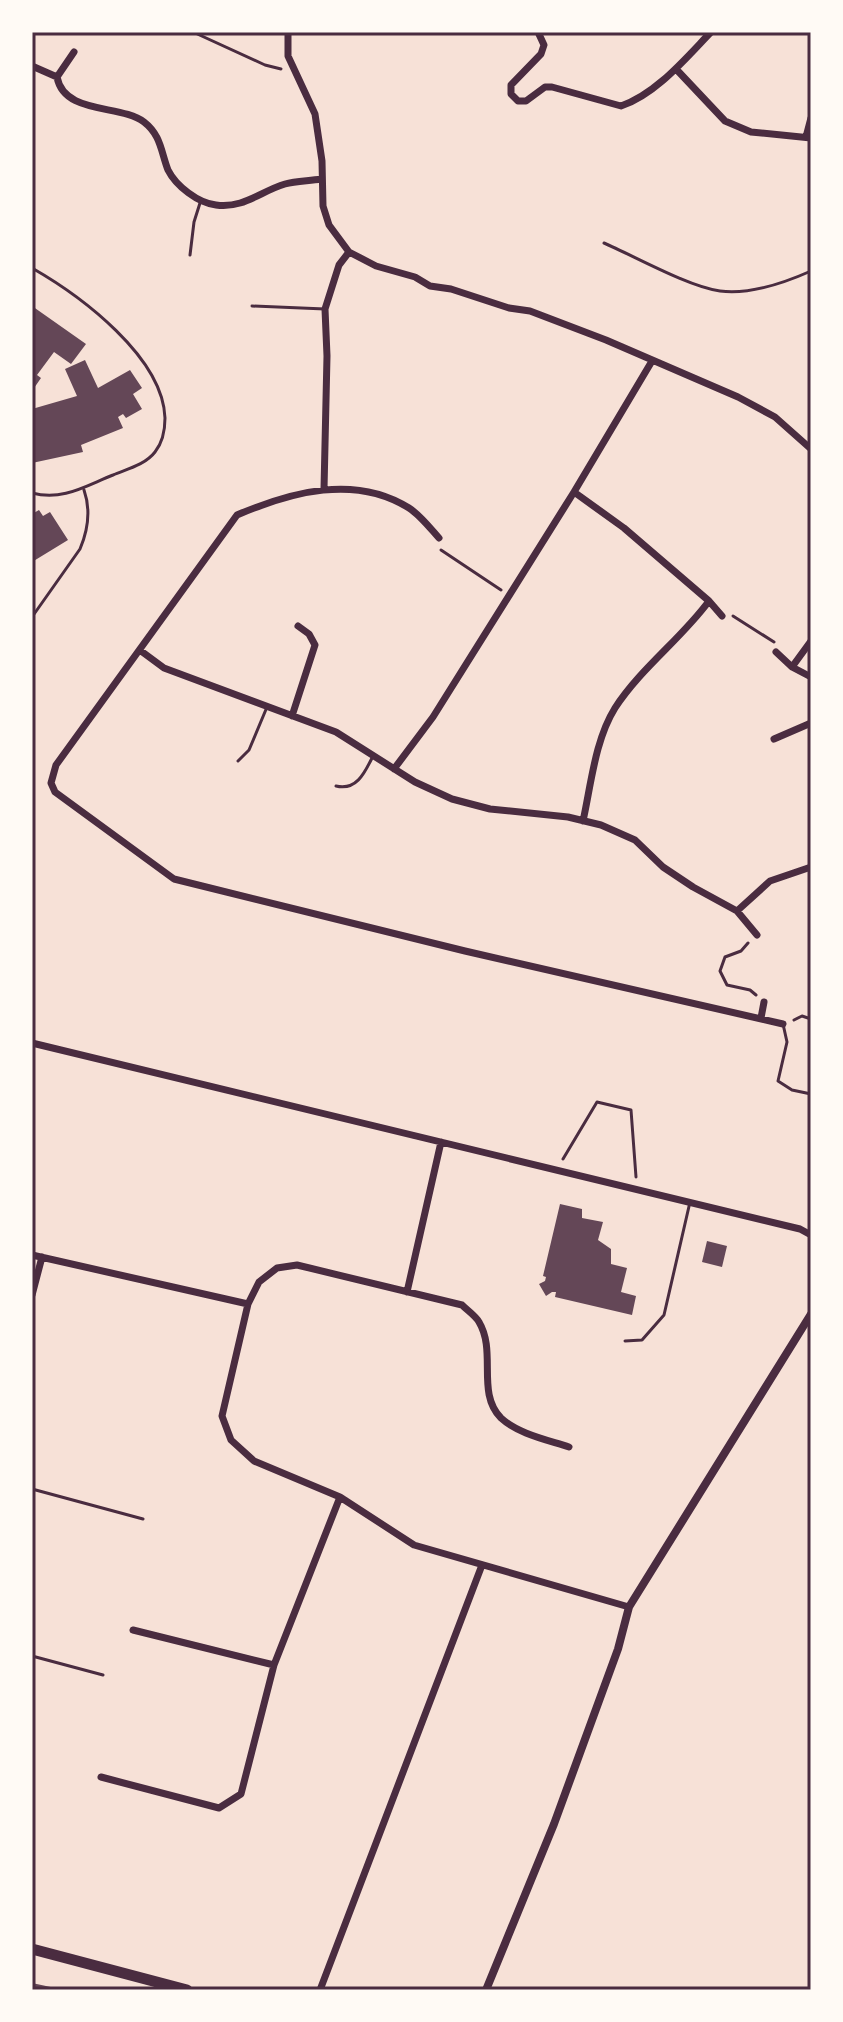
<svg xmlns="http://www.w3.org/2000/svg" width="843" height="2022" font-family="'Zilla Slab',serif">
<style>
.building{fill:#644757}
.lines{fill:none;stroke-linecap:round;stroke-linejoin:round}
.path{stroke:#4a2c40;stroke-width:3}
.service{stroke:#4a2c40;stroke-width:3}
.minor{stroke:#4a2c40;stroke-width:7}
.tertiary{stroke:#4a2c40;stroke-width:8}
.trunk{stroke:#4a2c40;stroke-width:11}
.neatline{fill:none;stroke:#4a2c40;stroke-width:3}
</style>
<rect width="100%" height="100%" fill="#f7e1d7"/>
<path class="building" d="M32 306 86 344 71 364 54 352 37 375 41 378 32 391V342L35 337 32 335Z
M85 360 98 388 130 370 142 388 133 394 142 409 126 418 123 414 118 417 123 428 81 445 83 452 32 463V409L77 396 65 369Z
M39 510 43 516 50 512 68 540 32 562V514Z
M560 1204 582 1209V1218L603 1222 598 1240 611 1249V1264L627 1268 621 1292 636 1296 632 1315 555 1297 556 1292H552L546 1296 539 1284 545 1281 546 1277 543 1276Z
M707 1241 727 1246 722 1267 702 1262Z
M32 1983 60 1989 59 1990H32Z"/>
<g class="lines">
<path class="path" d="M193 32 265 65 281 69
M441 550 501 590
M733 616 774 642
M748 943 741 951 725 957 720 971 727 985 750 990 756 995
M794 1020 802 1016 811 1019
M563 1159 597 1102 631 1110 636 1177
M32 1489 143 1519
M32 1656 103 1675"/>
<path class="service" d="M604 243C634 256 689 287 720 291 750 295 784 283 811 271
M190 255 194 222 200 203
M32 268C81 296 163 357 165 418 165 430 163 442 155 452 145 465 127 469 113 475 85 486 63 501 32 493
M252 306 325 309
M32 617 80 549C88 530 91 510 84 490
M238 761 249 750 267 707
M336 786C357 791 365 772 373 756
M783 1024 787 1042 778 1081 792 1090 811 1094
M625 1341 642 1340 664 1315 690 1202"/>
<path class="minor" d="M288 32V56L315 114 322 161 323 206 329 225 349 252 376 266 415 277 430 286 451 289 509 308 530 311 606 340 738 397 775 417 811 449
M538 32 544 45 541 54 511 85V94L518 101H526L545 87H552L621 106C656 94 685 59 711 32
M32 66 57 77C64 115 121 104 144 122 161 135 161 152 168 170 176 186 198 203 216 205 243 209 261 191 285 184 296 181 309 181 321 179
M676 69 725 121 751 132 811 138
M57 77 74 52
M806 137 811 118
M324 489 327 356 325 309 339 265 349 252
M574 492 624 528 709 601 722 616
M439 538C430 528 420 515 409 508 355 474 291 492 237 515L56 765 51 783 55 792 174 879 465 951 783 1024
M141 651 164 668 336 732 415 782 452 799 490 809 568 817 601 825 635 840 663 867 693 887 737 911 757 935
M776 652 792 667 811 677
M792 667 811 641
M292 716 315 645 309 634 298 626
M774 739 811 723
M394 769 433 717 574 492 652 361
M583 821C591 785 595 740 615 708 641 668 681 639 709 601
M737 911 770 881 811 867
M761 1018 764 1002
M32 1043 800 1229 811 1235
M32 1255 248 1304
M407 1292 441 1142
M32 1295 42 1257
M569 1447C548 1440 518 1434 501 1418 476 1393 497 1352 479 1322 476 1316 467 1310 462 1305L297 1265 277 1268 259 1282 248 1304 222 1416 231 1440 254 1461 340 1497 414 1545 629 1607
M133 1630 274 1665
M101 1777 219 1808 241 1794 274 1665 340 1497
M320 1990 482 1565"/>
<path class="tertiary" d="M486 1990 554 1824 618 1649 629 1607 811 1314"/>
<path class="trunk" d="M32 1949 187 1990"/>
</g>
<rect width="843" height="2022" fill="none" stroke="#fffaf5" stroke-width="68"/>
<rect x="34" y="34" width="775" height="1954" class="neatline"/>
</svg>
